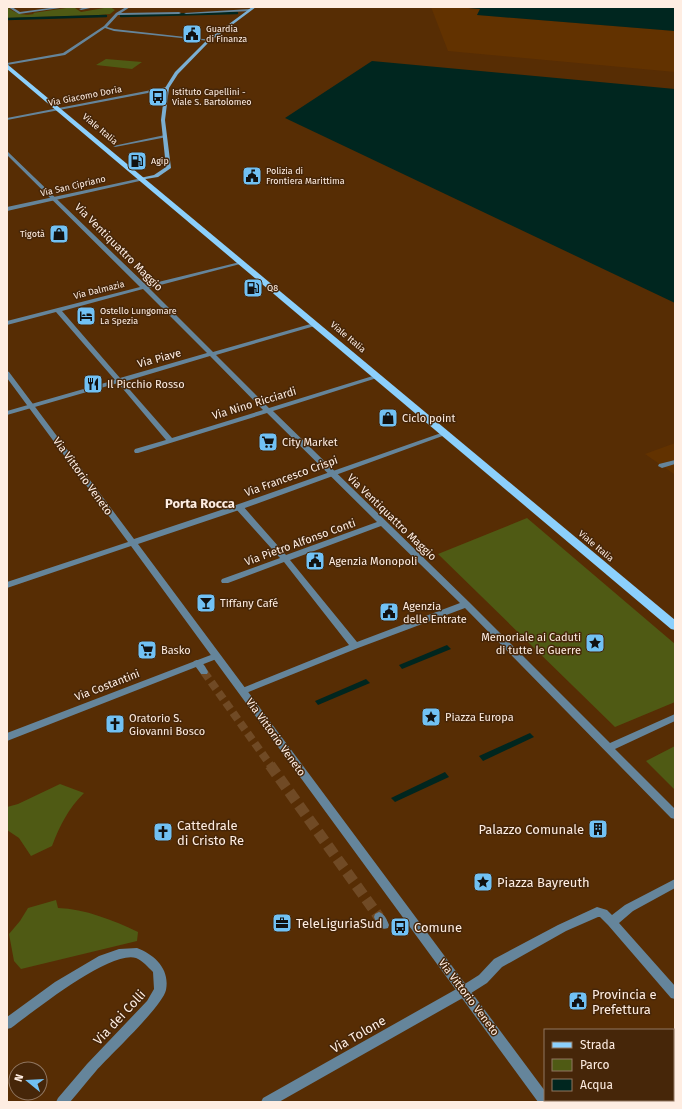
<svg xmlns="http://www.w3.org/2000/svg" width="682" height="1109" font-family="'Fira Sans',sans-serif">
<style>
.built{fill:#623200}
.green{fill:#4f5a14}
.water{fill:#00261f}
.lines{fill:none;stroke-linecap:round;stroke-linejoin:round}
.stream{stroke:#00261f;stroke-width:2.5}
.pedestrian-tunnel-far1{stroke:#704a25;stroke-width:8;stroke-dasharray:8 4.5;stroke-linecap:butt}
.pedestrian-tunnel{stroke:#704a25;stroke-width:11;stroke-dasharray:11 5.5;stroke-linecap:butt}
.pedestrian{fill:#65859b;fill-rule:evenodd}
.minor{fill:#65859b;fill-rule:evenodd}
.tertiary{fill:#65859b;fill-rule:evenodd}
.secondary{fill:#7bafd2;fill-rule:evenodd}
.primary{fill:#8cd0fc;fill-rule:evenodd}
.labels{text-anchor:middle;stroke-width:3;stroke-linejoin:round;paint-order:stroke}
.far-poi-label{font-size:9px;fill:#feede2;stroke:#462609;text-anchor:start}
.far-street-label{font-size:9px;fill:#feede2;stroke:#462609}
.street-label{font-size:11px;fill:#feede2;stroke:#462609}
.poi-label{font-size:11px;fill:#feede2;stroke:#462609;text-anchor:start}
.quarter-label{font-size:13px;font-weight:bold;fill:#feede2;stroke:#462609}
.near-poi-label{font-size:13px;fill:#feede2;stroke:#462609;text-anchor:start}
.near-street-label{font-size:13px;fill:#feede2;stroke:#462609}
</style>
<rect width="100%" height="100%" fill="#572d04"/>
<path class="built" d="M431 7H457L480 9 477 15 675 31V72L448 51Z
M675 443V474H674L645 454Z"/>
<path class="green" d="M7 7C16 14 24 16 34 14L33 13 73 7H78L75 8 81 12 110 7 115 10 110 14 99 15 7 18Z
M106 59 142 62 132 69 96 65Z
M527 518 675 644V702L615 727 438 554Z
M675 746V790L646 761Z
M60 784 84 793C68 809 60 825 52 846L31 856 19 838 7 830V807L18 804Z
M56 900 58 908C85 909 113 920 138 932L137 941 21 969 14 961 9 934 20 921 28 908Z"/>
<path class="water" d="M457 7H675V31L477 15 480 9Z
M372 61 675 89V303L285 118Z
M447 645 451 649 402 669 399 665Z
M366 679 370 683 318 705 315 701Z
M530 733 534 737 483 761 479 756Z
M445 772 449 777 395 802 391 798Z"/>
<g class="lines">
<path class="stream" d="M121 16 237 13
M7 19 106 16"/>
<path class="pedestrian-tunnel-far1" d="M204 672 271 766"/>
<path class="pedestrian-tunnel" d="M270 765 379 917"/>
<path class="pedestrian" d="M197 660C202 661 206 667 208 672L207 674H201L193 663 194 661Z
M379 912C385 914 387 920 389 925L388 928C380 931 377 924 374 917L375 914Z"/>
<path class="minor" d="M8 7H12L20 12 57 7H67L19 14Z
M86 7H95L81 10 79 9Z
M126 7H130L121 13 179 12 181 13 179 14 118 15 107 27 114 29 212 40 210 41 114 31 105 28 65 55 7 65V63L63 53 104 26 116 13Z
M250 9 251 11 186 14 184 13Z
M167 87 169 88V89L7 120V118Z
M7 151 146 285 244 261V263L149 288 213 352 314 323H318V325L216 355 269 408 376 375H380V377L273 411 469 602 610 743 675 714V721L615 749 675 809V819L671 818 465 608 358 648 246 693H240L238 691 240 689 349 645 284 562 228 583H222L221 581 222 579 280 558 236 509 235 507 236 505H242L286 555 377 522 267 413 138 453H135L134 451 135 449 166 440 118 383 7 415V411L115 380 56 312 7 325V321L140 287 7 155ZM143 289 207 353 120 378 62 311ZM210 356 263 410 172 438 123 382ZM381 526 460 603 357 642 290 560Z
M675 460V464L662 468 658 466 659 464Z
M216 653 219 654 220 656 219 658 7 741V733Z
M675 879V888L633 911 619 923 675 986V999L671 998 608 925 600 917H598L566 931 502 967 487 983 468 995 279 1102H261L263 1098 460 987 479 975 494 959 558 925 597 907 607 910 612 915 625 905Z"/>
<path class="tertiary" d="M165 135 167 136V137L115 147 113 146Z
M142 178H144V180L7 211V207Z
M7 371 9 372 134 539 236 505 444 432H448L450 433 448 434 242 509 138 544 545 1091V1100H551L552 1102H538L131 546 7 588V582L128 542 7 378Z
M137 948C155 955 170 969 166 990 162 1007 110 1055 96 1071 87 1081 79 1092 70 1102H56L58 1098 87 1064 147 1001 154 989 153 972C148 967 143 961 136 958 110 950 33 1012 11 1028L7 1029V1017L55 982 99 956 119 949Z"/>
<path class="secondary" d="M252 7H256L208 43 178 74 169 88 165 120 171 168 158 177 140 180V178L154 175 166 167 161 120 165 88 175 72 206 41Z"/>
<path class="primary" d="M7 64 675 620V630L671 629 7 69Z"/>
</g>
<defs>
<symbol id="civic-square" viewBox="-11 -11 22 22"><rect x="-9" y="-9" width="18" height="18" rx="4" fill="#71c1f4" stroke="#462609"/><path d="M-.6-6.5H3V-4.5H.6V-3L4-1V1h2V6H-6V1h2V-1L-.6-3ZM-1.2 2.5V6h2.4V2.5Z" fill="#111"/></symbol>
<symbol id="bus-square" viewBox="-11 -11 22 22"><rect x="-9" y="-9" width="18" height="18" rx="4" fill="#71c1f4" stroke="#462609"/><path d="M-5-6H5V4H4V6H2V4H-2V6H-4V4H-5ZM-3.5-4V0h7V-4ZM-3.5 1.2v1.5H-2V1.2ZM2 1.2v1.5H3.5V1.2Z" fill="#111"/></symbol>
<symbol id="fuel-square" viewBox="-11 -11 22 22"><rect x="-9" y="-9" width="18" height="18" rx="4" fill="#71c1f4" stroke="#462609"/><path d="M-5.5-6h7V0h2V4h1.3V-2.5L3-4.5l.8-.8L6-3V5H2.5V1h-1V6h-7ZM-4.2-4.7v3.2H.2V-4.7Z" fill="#111"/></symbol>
<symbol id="shop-square" viewBox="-11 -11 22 22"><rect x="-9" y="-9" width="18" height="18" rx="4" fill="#71c1f4" stroke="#462609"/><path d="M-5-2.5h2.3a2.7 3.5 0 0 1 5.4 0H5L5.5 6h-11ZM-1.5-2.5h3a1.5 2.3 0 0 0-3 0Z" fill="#111"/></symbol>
<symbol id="hotel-square" viewBox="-11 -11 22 22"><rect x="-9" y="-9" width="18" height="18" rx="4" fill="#71c1f4" stroke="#462609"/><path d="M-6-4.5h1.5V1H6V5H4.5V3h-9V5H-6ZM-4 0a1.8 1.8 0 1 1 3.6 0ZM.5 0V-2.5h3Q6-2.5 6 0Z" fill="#111"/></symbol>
<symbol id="restaurant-square" viewBox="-11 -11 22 22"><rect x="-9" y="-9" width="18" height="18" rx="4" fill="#71c1f4" stroke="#462609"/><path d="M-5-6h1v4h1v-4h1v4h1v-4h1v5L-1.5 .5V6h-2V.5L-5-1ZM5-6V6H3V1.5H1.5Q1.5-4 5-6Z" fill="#111"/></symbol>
<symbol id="supermarket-square" viewBox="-11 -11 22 22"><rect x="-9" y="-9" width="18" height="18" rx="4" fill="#71c1f4" stroke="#462609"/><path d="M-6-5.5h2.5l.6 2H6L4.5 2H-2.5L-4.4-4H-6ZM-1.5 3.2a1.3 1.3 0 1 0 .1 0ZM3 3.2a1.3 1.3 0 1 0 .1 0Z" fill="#111"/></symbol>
<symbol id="bar-square" viewBox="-11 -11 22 22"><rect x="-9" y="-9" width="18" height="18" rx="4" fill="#71c1f4" stroke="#462609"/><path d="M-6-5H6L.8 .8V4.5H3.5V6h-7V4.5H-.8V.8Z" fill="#111"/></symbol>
<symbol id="sight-square" viewBox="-11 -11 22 22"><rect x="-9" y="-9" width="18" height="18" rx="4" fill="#71c1f4" stroke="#462609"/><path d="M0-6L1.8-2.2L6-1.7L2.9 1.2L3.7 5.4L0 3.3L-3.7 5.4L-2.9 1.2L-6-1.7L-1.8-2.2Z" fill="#111"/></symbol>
<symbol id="church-square" viewBox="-11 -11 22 22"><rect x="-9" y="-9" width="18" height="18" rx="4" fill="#71c1f4" stroke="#462609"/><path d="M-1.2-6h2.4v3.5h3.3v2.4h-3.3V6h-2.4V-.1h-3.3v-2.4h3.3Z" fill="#111"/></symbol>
<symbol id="building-square" viewBox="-11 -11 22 22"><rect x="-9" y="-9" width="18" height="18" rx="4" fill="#71c1f4" stroke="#462609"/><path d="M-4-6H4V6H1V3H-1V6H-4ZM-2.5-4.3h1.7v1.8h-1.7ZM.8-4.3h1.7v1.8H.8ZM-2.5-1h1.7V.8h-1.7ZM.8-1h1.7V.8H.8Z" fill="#111"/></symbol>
<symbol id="office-square" viewBox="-11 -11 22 22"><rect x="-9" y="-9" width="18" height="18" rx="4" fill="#71c1f4" stroke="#462609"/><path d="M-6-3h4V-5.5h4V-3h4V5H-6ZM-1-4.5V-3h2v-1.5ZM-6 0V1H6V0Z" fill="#111"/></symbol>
</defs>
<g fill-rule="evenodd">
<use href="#civic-square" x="181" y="23" width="22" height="22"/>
<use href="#bus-square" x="147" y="86" width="22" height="22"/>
<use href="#fuel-square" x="126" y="150" width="22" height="22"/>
<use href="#civic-square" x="241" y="165" width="22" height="22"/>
<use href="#shop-square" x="48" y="223" width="22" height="22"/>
<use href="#fuel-square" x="242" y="277" width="22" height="22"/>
<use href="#hotel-square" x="75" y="305" width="22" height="22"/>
<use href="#restaurant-square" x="82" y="373" width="22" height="22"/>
<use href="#shop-square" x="377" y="407" width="22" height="22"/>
<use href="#supermarket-square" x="257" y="431" width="22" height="22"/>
<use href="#civic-square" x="304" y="550" width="22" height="22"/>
<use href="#bar-square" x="195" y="592" width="22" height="22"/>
<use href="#civic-square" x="378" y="601" width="22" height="22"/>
<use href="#sight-square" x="584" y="632" width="22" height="22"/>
<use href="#supermarket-square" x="136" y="639" width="22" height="22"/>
<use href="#sight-square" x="420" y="706" width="22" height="22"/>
<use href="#church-square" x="104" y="713" width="22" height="22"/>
<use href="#building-square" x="587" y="818" width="22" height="22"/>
<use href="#church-square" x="152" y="821" width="22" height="22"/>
<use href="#sight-square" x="472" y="871" width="22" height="22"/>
<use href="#office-square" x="271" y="912" width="22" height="22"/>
<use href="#bus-square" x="389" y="916" width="22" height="22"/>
<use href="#civic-square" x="567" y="990" width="22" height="22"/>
</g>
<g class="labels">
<g class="far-poi-label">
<text x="206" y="32">Guardia<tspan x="206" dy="10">di Finanza</tspan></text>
<text x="172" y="95">Istituto Capellini -<tspan x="172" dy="10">Viale S. Bartolomeo</tspan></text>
<text x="151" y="164">Agip</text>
<text x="266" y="174">Polizia di<tspan x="266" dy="10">Frontiera Marittima</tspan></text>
<text x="45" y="237" text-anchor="end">Tigotà</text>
<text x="267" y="291">Q8</text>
<text x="100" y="314">Ostello Lungomare<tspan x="100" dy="10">La Spezia</tspan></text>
</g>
<g class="far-street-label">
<text transform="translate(85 96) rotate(-11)" y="3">Via Giacomo Doria</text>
<text transform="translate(100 129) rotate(40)" y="3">Viale Italia</text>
<text transform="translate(73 186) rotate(-13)" y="3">Via San Cipriano</text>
<text transform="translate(99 290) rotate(-14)" y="3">Via Dalmazia</text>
<text transform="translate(348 337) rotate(40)" y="3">Viale Italia</text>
<text transform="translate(596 546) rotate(40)" y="3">Viale Italia</text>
</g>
<g class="street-label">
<text transform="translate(119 247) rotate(45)" y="4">Via Ventiquattro Maggio</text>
<text transform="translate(159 358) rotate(-15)" y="4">Via Piave</text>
<text transform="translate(254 403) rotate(-17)" y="4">Via Nino Ricciardi</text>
<text transform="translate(83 476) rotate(54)" y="4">Via Vittorio Veneto</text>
<text transform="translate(291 476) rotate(-20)" y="4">Via Francesco Crispi</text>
<text transform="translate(392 517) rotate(44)" y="4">Via Ventiquattro Maggio</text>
<text transform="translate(300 542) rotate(-20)" y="4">Via Pietro Alfonso Conti</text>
<text transform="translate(107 685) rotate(-21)" y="4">Via Costantini</text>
<text transform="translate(276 737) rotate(54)" y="4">Via Vittorio Veneto</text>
<text transform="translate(469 997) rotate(53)" y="4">Via Vittorio Veneto</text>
</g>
<g class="poi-label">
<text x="107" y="388">Il Picchio Rosso</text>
<text x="402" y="422">Ciclo point</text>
<text x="282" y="446">City Market</text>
<text x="329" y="565">Agenzia Monopoli</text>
<text x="220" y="607">Tiffany Café</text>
<text x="403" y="610">Agenzia<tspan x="403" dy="13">delle Entrate</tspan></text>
<text x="581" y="641" text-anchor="end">Memoriale ai Caduti<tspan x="581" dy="13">di tutte le Guerre</tspan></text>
<text x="161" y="654">Basko</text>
<text x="445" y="721">Piazza Europa</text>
<text x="129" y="722">Oratorio S.<tspan x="129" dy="13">Giovanni Bosco</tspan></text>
</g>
<g class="quarter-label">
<text x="200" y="508">Porta Rocca</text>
</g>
<g class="near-poi-label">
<text x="177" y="830">Cattedrale<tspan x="177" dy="15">di Cristo Re</tspan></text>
<text x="584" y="834" text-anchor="end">Palazzo Comunale</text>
<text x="497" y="887">Piazza Bayreuth</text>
<text x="296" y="928">TeleLiguriaSud</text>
<text x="414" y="932">Comune</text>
<text x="592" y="999">Provincia e<tspan x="592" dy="15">Prefettura</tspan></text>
</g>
<g class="near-street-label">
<text transform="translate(119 1017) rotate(-47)" y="5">Via dei Colli</text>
<text transform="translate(358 1034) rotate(-30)" y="5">Via Tolone</text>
</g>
</g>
<rect width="682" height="1109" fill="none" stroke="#feede2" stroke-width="16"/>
<rect x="544" y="1029" width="130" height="72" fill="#462609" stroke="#907660"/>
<rect x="552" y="1042" width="20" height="6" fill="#8cd0fc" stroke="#907660"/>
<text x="580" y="1049" font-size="12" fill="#feede2">Strada</text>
<rect x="552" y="1059" width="20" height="12" fill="#4f5a14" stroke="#907660"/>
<text x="580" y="1069" font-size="12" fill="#feede2">Parco</text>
<rect x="552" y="1079" width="20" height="12" fill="#00261f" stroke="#907660"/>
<text x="580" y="1089" font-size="12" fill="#feede2">Acqua</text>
<g transform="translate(28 1081) rotate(288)"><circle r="19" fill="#462609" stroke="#907660"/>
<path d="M0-3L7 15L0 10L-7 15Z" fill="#71c1f4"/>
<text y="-6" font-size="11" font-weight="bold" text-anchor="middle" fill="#feede2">N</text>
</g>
</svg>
